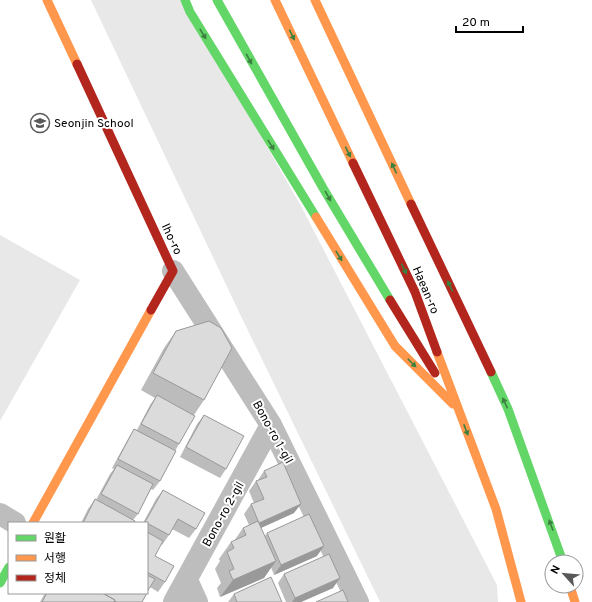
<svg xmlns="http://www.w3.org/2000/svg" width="592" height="602" font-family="Overpass,'Noto Sans KR',sans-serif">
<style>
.green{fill:#e8e8e8}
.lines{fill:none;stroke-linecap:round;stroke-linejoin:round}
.street{stroke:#bdbdbd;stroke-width:22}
.fast{stroke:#63d668;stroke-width:9}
.slow{stroke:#ff974d;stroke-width:9}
.jam{stroke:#b3261e;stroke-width:9}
.wall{fill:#bcbcbc}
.shaded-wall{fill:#999}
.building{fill:#dbdbdb;stroke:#999}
.oneway{fill:#3b803e}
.labels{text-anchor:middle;stroke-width:4;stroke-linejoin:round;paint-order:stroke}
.poi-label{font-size:12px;fill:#000;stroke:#fff;text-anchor:start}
.street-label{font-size:12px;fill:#000;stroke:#fff}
</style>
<rect width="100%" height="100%" fill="#fff"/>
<path class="green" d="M91 0H183L301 206 497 585 498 602H380L239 312Z
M0 235 80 280 0 421Z"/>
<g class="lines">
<path class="street" d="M173 271 271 425 358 602
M0 514 15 523
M187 580 197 602
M174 602 271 425"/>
<path class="fast" d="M185 0 190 12 316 217
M217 0 323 188 390 300
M491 372 508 409 563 562
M0 583 9 567"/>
<path class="slow" d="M47 0 77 64
M275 0 353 163
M315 0 411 204
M316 217 395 346 453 404
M437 352 496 509 521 602
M33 523 151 310
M570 586 575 602"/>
<path class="jam" d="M77 64 173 271 151 310
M353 163 415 292 437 352
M411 204 491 372
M390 300 435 373"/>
</g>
<path class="wall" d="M176 331 204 400 194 415 179 444 175 451 160 481 153 490 151 489 138 514 133 520 134 523H81L88 509 95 499 96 500 110 474 114 469 112 468 128 439 134 429 137 430 150 405 155 398 141 390 164 348Z
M204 415 226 469 220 478 180 457 197 424Z
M264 471 294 513 261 528 265 536 267 533 317 556 274 575 271 567 264 578 220 597 217 588 221 583 215 569 220 561 219 559 231 542 234 541 243 528 249 525 244 514 251 504 254 503 249 491 256 481 258 480Z
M163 490 196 529 189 538 172 529 169 535 162 545 161 544 155 556 165 582 158 592 150 587 147 592V523H143L156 499Z
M284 574 333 588 301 602H286L278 583Z
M45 593H102L105 594 106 593H147L142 602H40Z
M234 594 282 602H228Z"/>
<path class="shaded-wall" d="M301 504 294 513 252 532 259 523Z
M324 546 317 556 274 575 281 565Z
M276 561 264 578 220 597 233 580Z
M340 578 333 588 301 602H292L295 598Z"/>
<path class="building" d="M209 321 221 328 232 348 204 400 153 373 176 331Z
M157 395 195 416 179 444 141 424Z
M204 415 244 436 226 469 186 447Z
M134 429 176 451 160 481 118 459Z
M283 462 301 504 259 523 251 504 264 499 256 481 267 477 264 471Z
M117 465 153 484 138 514 101 494Z
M163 490 205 513 196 529 178 519 169 535 145 522Z
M95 499 135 521 134 523H83Z
M309 514 324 546 281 565 267 533Z
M258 521 276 561 233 580 229 571 234 569 227 552 234 548 231 542 246 535 243 528Z
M147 532 163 541 155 556 174 566 165 582 147 572Z
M329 554 340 578 295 598 284 574Z
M147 575 155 579 147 592Z
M271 577 282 602H237L234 594Z
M343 590 348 602H316Z
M47 593H102L115 600 114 602H42Z
M107 593H147L142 602H117L114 601 115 600 106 595Z"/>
<defs><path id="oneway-solid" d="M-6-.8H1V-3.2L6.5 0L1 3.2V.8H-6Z"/></defs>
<g class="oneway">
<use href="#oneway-solid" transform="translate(203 34) rotate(58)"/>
<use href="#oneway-solid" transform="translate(292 35) rotate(64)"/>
<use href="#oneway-solid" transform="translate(249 59) rotate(61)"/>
<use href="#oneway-solid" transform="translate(271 145) rotate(58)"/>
<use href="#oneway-solid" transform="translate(348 152) rotate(64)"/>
<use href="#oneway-solid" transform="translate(394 168) rotate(-115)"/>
<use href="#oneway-solid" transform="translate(328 196) rotate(60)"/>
<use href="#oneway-solid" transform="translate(339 256) rotate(58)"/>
<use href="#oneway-solid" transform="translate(404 269) rotate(64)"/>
<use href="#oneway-solid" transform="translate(450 286) rotate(-115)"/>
<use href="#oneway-solid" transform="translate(412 363) rotate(45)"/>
<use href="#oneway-solid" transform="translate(505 403) rotate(-115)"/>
<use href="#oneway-solid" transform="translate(466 430) rotate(69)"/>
<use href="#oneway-solid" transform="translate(551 525) rotate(-110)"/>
</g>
<defs>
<symbol id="school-ring" viewBox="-11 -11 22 22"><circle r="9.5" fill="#fff" stroke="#595959" stroke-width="1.5"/><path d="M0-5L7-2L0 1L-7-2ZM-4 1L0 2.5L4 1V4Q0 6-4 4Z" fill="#595959"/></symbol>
</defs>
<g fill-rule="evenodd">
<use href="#school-ring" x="29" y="112" width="22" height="22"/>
</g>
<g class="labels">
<g class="poi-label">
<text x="54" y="127">Seonjin School</text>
</g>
<g class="street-label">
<text transform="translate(172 239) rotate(65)" y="4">Iho-ro</text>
<text transform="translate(426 290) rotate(67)" y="4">Haean-ro</text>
<text transform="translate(273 432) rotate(61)" y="4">Bono-ro 1-gil</text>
<text transform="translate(223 514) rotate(-61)" y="4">Bono-ro 2-gil</text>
</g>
</g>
<rect x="8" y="522" width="140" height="72" fill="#ffffff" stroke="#999999"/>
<rect x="16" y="535" width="20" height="6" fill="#63d668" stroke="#999999"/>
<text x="44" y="542" font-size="12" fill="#000000">원활</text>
<rect x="16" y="555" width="20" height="6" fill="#ff974d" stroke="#999999"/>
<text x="44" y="562" font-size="12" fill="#000000">서행</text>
<rect x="16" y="575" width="20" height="6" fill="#b3261e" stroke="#999999"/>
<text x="44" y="582" font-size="12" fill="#000000">정체</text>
<g transform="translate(564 574) rotate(297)"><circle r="19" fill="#ffffff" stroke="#999999"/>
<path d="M0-3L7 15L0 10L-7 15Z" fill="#595959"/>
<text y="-6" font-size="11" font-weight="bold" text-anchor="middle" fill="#000000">N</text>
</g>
<path d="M456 26v6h67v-6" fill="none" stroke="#000000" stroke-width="2"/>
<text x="462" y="26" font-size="12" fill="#000000" stroke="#ffffff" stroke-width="3" paint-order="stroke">20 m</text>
</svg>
